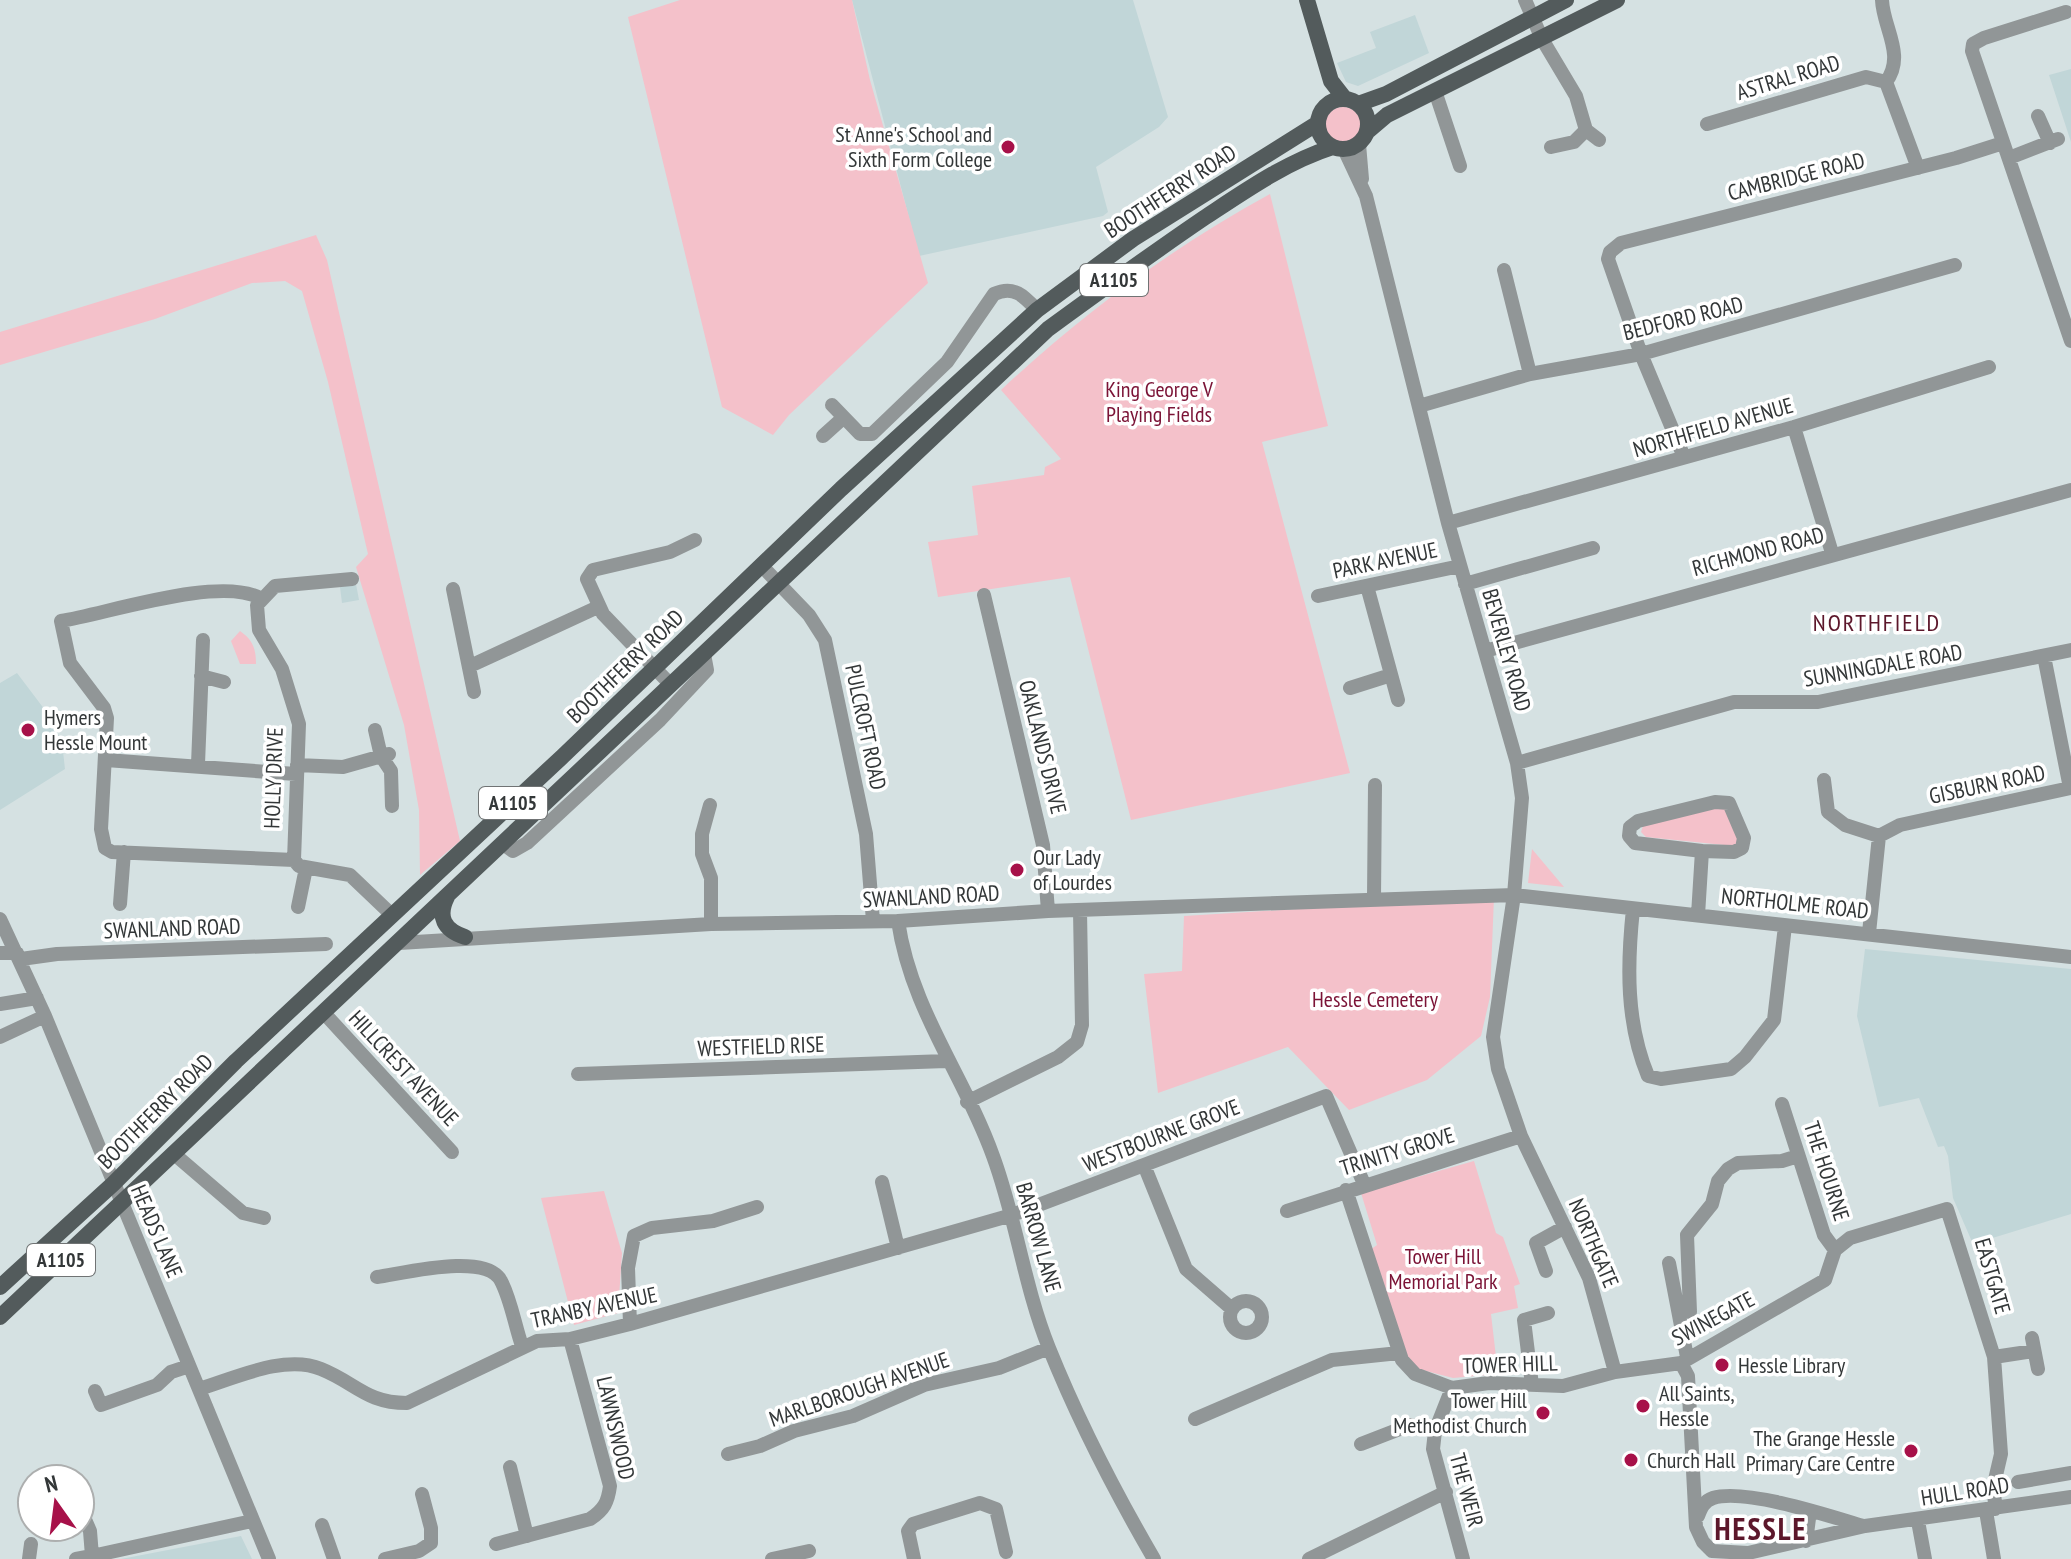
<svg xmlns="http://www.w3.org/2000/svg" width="2071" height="1559" font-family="'PT Sans Narrow',sans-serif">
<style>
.built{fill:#c1d6d8}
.green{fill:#f4c1ca}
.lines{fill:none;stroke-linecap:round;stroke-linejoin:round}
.minor{stroke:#919697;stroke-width:14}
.major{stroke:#535b5c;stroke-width:16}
.poi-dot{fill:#a71149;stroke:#fff;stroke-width:3}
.labels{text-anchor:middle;stroke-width:7;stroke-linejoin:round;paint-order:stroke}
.shield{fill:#fff;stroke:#707374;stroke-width:2}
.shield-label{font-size:20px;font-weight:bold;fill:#333738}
.street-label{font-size:22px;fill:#333738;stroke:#fff}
.poi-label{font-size:22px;fill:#333738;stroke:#fff;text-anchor:start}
.park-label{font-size:22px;fill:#7b1336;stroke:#fff}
.neighbourhood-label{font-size:24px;letter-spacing:2px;fill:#5c172b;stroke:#fff}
.district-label{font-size:30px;font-weight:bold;letter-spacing:2px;fill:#5c172b;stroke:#fff}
</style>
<rect width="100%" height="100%" fill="#d5e1e2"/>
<path class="built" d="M852 0H1133L1168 117 1159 127 1096 167 1108 212 1103 216 919 256Z
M1415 15 1429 53 1358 86 1346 82 1337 63 1376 48 1370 32Z
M2071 69V142L2049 75Z
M356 584 359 600 342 603 340 587Z
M17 673 51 718 62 743 65 769 0 810V683Z
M1865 949 2071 969V1214L1973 1244 1953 1198 1948 1156 1944 1146 1938 1147 1919 1098 1879 1107 1857 1016Z
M241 1536 252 1559H121Z"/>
<path class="green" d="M680 0H852L870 80 928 283 789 415 773 435 722 407 628 17Z
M1325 125a18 18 0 1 1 36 0a18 18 0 1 1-36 0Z
M1270 194 1328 426 1262 442 1350 773 1131 820 1070 577 938 597 928 542 978 535 972 486 1044 475 1045 467 1061 459 1001 390C1082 314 1173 247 1270 194Z
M316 235 327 260 460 841 420 875 419 810 404 725 356 567 368 554 328 382 302 291 285 281 252 283 155 319 0 365V332Z
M240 631C253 640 256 649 256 664H240L231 641Z
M1724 806 1741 839 1734 846 1646 837 1641 832 1643 826Z
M1532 849 1564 887 1528 883Z
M1494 897 1490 997 1481 1036 1427 1080 1349 1110 1288 1047 1158 1093 1144 974 1182 971 1184 916Z
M1474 1161 1496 1233 1503 1237 1520 1284 1514 1286 1518 1308 1491 1314 1498 1374 1453 1378 1411 1367 1370 1250 1377 1245 1361 1193Z
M604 1191 622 1253 618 1313 574 1325 541 1198Z"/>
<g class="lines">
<path class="minor" d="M1525 0 1542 39 1576 96 1586 130 1574 142 1551 147
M1882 0C1883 28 1906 55 1886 82
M2066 12 1984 38 1973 44 1972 51 2071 341
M1886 82 1918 168
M1435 91 1460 166
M2038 116 2050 143
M1707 124 1866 77 1886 82
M1586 130 1599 140
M1359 144 1362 179
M1344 149 1366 196 1448 523 1517 763 1522 798 1514 895 1493 1037 1498 1069 1521 1136 1589 1278 1615 1372
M2009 158 2058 139
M1504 270 1530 374
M832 405 860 434H872L947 362 994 294C1014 285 1024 296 1037 310
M1419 406 1530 374 1641 354 1955 265
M1794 427 1832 553
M823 436 843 418
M1684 457 1641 354 1608 259 1610 252 1621 243 1956 158 2003 143
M1448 523 1794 427 1989 367
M761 565 809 615 825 640 866 834 873 921
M352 579 275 586 257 605 259 630 282 669 299 724 294 860 299 866 350 875 392 915
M1465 584 1593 548
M1367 586 1398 700
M453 589 474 692
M984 595 1043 845 1048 911
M1318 596 1460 566
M260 598C219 576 109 613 61 621L70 663 104 708 107 718 101 829 105 848 112 852 294 860
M1485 651 2071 490
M470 666 598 607
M201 676 224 682
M671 685 603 614 587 579 593 570 670 552 695 540
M1350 688 1391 675
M375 730 381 756 391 771 392 806
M106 760 296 774
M1517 763 1734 702H1818L2071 650
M198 764 203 640
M297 765 343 767 389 754
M1824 780 1828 812 1845 825 1879 836
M710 805 702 834V854L711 878V924
M502 843 513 851 527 843 660 720 707 670 704 654
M1374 898 1375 785
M120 904 124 852
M298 907 306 868
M1633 909C1627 966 1626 1023 1648 1076L1661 1079 1731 1069 1745 1057 1774 1020 1785 926
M1698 915 1702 851 1635 843 1629 836 1630 827 1638 821 1715 802 1729 803 1744 838 1742 848 1734 852 1702 851
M0 919 45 1016 269 1559
M898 921C911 1010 964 1075 993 1156 1016 1218 1024 1286 1049 1348 1078 1420 1115 1492 1154 1559
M1869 933 1879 836 1900 825 2070 788 2044 656
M399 943 711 924 898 921 1048 911 1514 895 2071 957
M0 953H17
M21 959 57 954 326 944
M0 1004 37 998
M324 1013 452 1152
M0 1037 45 1016
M578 1074 946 1061
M967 1102 1058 1057 1077 1042 1082 1025 1080 911
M1782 1104 1824 1235 1835 1250
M173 1153 243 1213 264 1218
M1144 1165 1186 1269 1232 1309
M882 1182 898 1248
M1346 1190 1402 1360 1415 1374 1452 1388 1489 1383 1563 1386 1615 1372 1681 1363 1825 1280 1835 1250 1850 1238 1947 1209 1994 1357 2001 1454 1994 1484 1995 1509
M1287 1211 1521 1136
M1669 1263 1687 1357
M1546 1271 1536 1243 1565 1227
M377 1277C405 1273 487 1252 501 1281 511 1300 515 1326 522 1346
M1230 1317a16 16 0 1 1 32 0a16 16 0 1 1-32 0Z
M1690 1312 1687 1235 1712 1204 1718 1181 1728 1169 1738 1163 1782 1161 1798 1156
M630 1324 628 1268 634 1236 652 1228 713 1221 757 1207
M2032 1338 2038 1369
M1994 1357 2034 1351
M1681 1363 1688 1376 1696 1527 1703 1542 1712 1551
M1532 1385 1524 1320 1548 1313
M1452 1388 1435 1431 1433 1449 1463 1559
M199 1389C235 1378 285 1354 321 1369 356 1383 366 1403 407 1403L537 1341 570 1339 630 1324 1012 1215 1326 1096 1364 1184
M95 1391 101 1405 157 1385 171 1372 189 1366
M1195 1419 1332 1360 1399 1353
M1361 1444 1410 1425 1435 1431
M728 1454 760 1446 794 1431 853 1416 924 1385 999 1368 1049 1348
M510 1467 527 1536
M57 1479H63
M2018 1482 2071 1473
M80 1508 90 1531 92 1556 252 1521
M1986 1511 1994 1559
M1698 1516C1701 1508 1704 1501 1713 1498 1745 1488 1830 1516 1863 1526
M1918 1521 1925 1559
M322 1525 334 1559
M1806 1541 1810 1511
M496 1544 590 1519C604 1510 608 1502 610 1486L570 1339
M1712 1551 1748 1553 1865 1526 2071 1497
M29 1559 31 1544
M76 1559 92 1556
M385 1559 419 1551 431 1543V1528L422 1494
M772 1559 809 1551
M914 1559 908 1531 913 1524 980 1503 996 1509 1006 1552
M1309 1559 1446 1492"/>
<path class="major" d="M1307 0 1331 81 1345 99
M1318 124a25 25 0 1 1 50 0a25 25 0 1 1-50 0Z
M1358 104 1386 94 1566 0
M1367 132 1387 115 1617 0
M447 897C437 917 444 930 465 937
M0 1287 113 1184 236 1061 563 756 841 489 1037 310 1133 239 1318 123
M0 1317 1048 329C1100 291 1151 254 1204 218 1245 191 1286 162 1333 147"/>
</g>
<g class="poi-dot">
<circle cx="1008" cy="147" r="8"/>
<circle cx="28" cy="730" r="8"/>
<circle cx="1017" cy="870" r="8"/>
<circle cx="1722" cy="1365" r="8"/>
<circle cx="1643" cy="1406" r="8"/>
<circle cx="1543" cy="1413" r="8"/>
<circle cx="1911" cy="1451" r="8"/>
<circle cx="1631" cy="1460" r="8"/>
</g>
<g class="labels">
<g class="shield">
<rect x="1080" y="264" width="68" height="32" rx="6"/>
<rect x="479" y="787" width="68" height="32" rx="6"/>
<rect x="27" y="1244" width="68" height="32" rx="6"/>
</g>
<g class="shield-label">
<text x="1114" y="287">A1105</text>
<text x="513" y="810">A1105</text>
<text x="61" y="1267">A1105</text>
</g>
<g class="street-label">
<text transform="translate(1788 77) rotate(-17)" y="8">ASTRAL ROAD</text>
<text transform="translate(1796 176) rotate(-14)" y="8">CAMBRIDGE ROAD</text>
<text transform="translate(1170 191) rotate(-33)" y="8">BOOTHFERRY ROAD</text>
<text transform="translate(1683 318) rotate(-14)" y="8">BEDFORD ROAD</text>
<text transform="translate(1713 427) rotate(-16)" y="8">NORTHFIELD AVENUE</text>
<text transform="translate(1758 551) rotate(-15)" y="8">RICHMOND ROAD</text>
<text transform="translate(1385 560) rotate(-12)" y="8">PARK AVENUE</text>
<text transform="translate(1507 650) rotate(74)" y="8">BEVERLEY ROAD</text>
<text transform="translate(1883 665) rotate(-10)" y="8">SUNNINGDALE ROAD</text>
<text transform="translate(625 666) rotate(-44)" y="8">BOOTHFERRY ROAD</text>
<text transform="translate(866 727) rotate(78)" y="8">PULCROFT ROAD</text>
<text transform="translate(1043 747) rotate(76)" y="8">OAKLANDS DRIVE</text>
<text transform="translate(273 778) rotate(-88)" y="8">HOLLY DRIVE</text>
<text transform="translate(1987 784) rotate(-12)" y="8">GISBURN ROAD</text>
<text transform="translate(931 896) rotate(-3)" y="8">SWANLAND ROAD</text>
<text transform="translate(1795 903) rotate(6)" y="8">NORTHOLME ROAD</text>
<text transform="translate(172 928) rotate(-2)" y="8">SWANLAND ROAD</text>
<text transform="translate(761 1046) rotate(-2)" y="8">WESTFIELD RISE</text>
<text transform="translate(404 1068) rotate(47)" y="8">HILLCREST AVENUE</text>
<text transform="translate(155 1111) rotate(-45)" y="8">BOOTHFERRY ROAD</text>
<text transform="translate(1161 1135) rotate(-21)" y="8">WESTBOURNE GROVE</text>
<text transform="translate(1397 1151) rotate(-17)" y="8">TRINITY GROVE</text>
<text transform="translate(1827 1171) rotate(72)" y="8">THE HOURNE</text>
<text transform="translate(157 1231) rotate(67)" y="8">HEADS LANE</text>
<text transform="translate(1039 1237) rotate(74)" y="8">BARROW LANE</text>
<text transform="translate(1594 1243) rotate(67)" y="8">NORTHGATE</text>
<text transform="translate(1993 1276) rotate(74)" y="8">EASTGATE</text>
<text transform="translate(594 1307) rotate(-12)" y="8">TRANBY AVENUE</text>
<text transform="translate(1713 1318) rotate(-28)" y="8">SWINEGATE</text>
<text transform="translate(1510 1364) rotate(-2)" y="8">TOWER HILL</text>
<text transform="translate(859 1389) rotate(-19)" y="8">MARLBOROUGH AVENUE</text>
<text transform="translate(616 1428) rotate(77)" y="8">LAWNSWOOD</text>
<text transform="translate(1467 1490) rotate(75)" y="8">THE WEIR</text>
<text transform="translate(1965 1491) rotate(-9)" y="8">HULL ROAD</text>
</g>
<g class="poi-label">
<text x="992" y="142" text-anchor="end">St Anne's School and<tspan x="992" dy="25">Sixth Form College</tspan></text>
<text x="44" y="725">Hymers<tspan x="44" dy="25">Hessle Mount</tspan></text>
<text x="1033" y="865">Our Lady<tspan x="1033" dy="25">of Lourdes</tspan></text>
<text x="1738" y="1373">Hessle Library</text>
<text x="1659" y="1401">All Saints,<tspan x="1659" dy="25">Hessle</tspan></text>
<text x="1527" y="1408" text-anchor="end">Tower Hill<tspan x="1527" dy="25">Methodist Church</tspan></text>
<text x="1895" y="1446" text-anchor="end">The Grange Hessle<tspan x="1895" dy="25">Primary Care Centre</tspan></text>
<text x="1647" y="1468">Church Hall</text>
</g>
<g class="park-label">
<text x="1159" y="397">King George V<tspan x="1159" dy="25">Playing Fields</tspan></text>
<text x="1375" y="1007">Hessle Cemetery</text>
<text x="1443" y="1264">Tower Hill<tspan x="1443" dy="25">Memorial Park</tspan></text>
</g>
<g class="neighbourhood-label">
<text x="1877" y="631">NORTHFIELD</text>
</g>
<g class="district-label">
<text x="1761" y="1540">HESSLE</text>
</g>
</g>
<g transform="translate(56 1503) rotate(346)"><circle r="38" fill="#ffffff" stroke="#adafaf" stroke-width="2"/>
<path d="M0-6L14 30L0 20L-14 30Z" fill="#a71149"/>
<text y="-12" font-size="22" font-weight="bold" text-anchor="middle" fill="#333738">N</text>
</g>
</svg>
